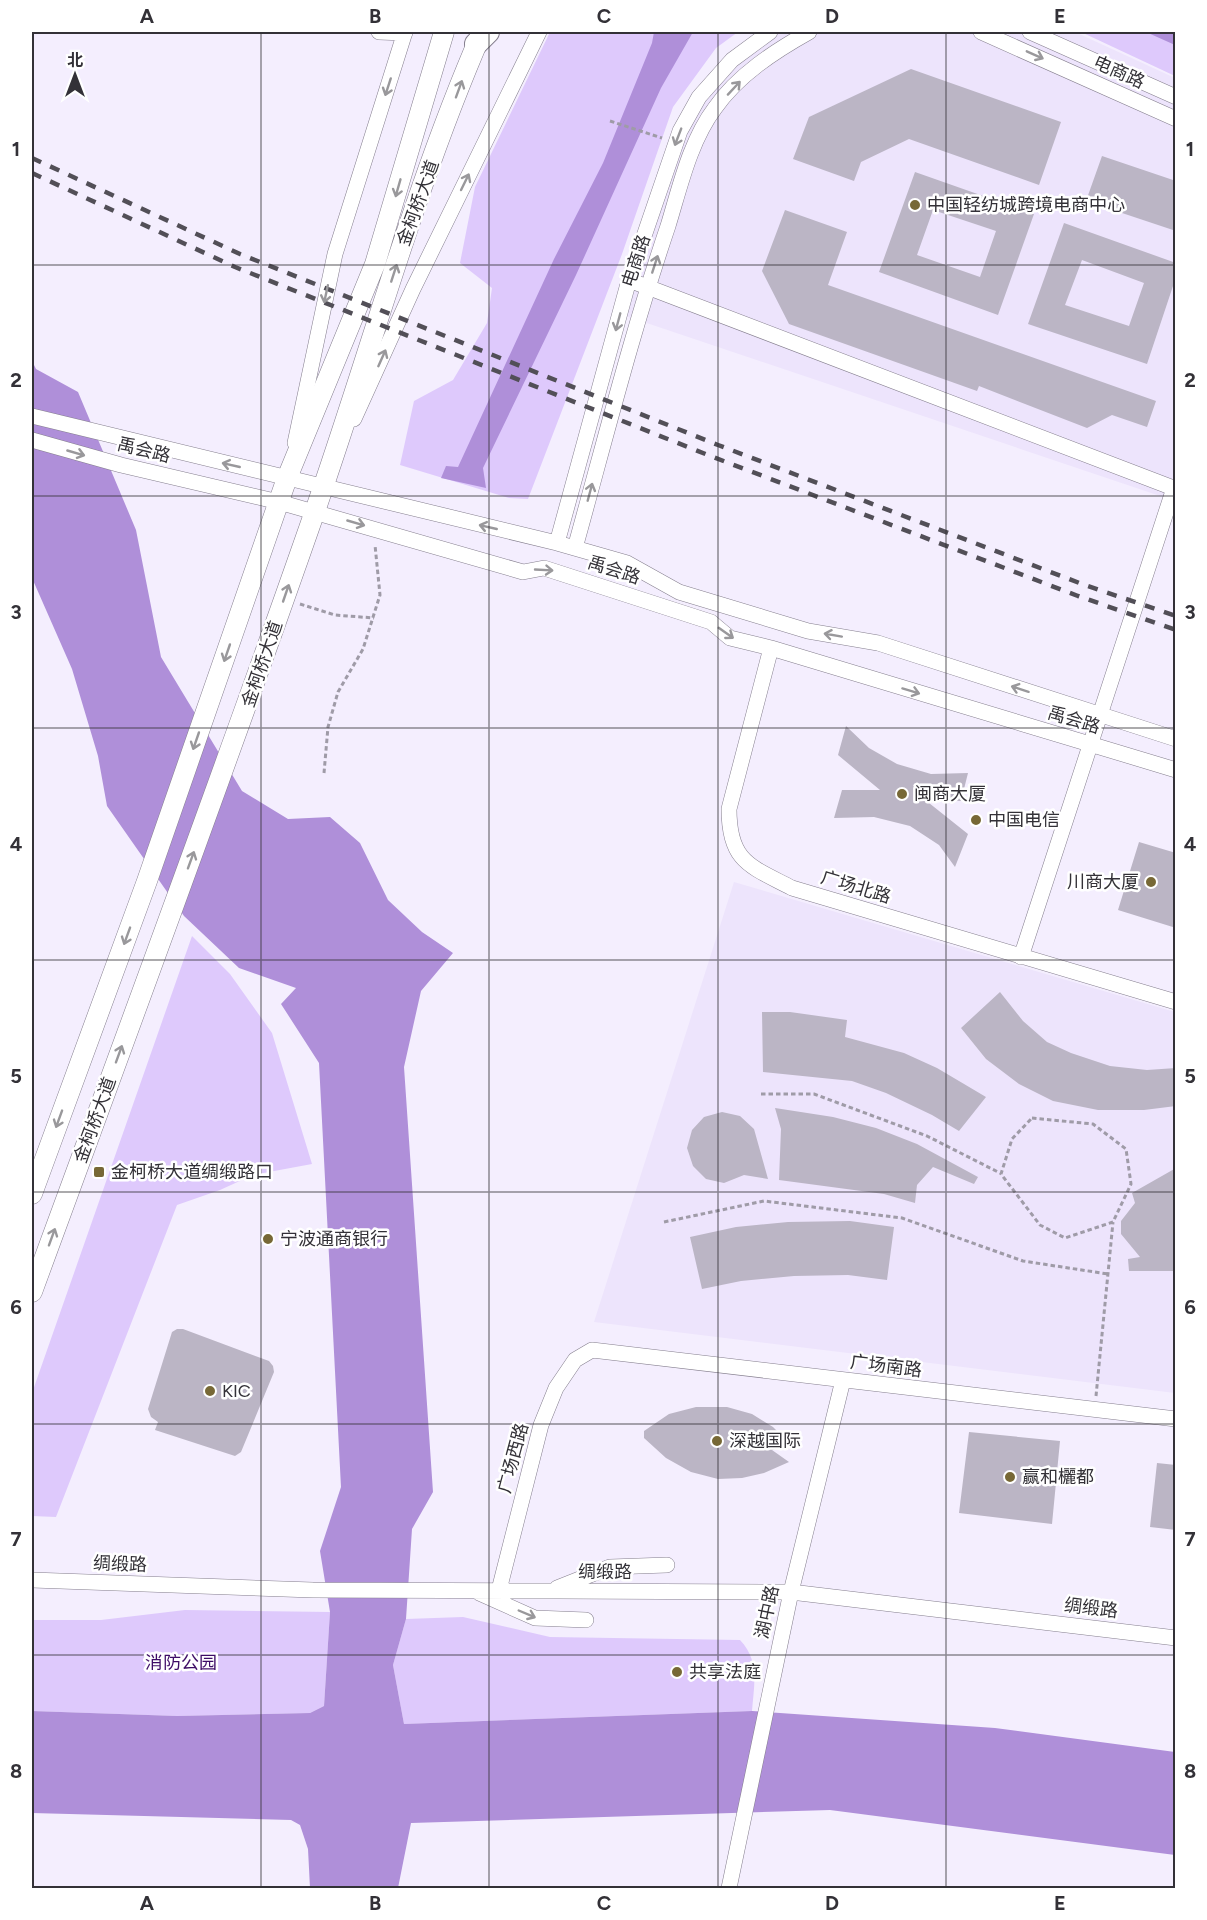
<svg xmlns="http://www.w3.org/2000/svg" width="1207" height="1920" font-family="Figtree,'Noto Sans SC',sans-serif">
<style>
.built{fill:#ede4fc}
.green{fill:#dec9fc}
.water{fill:#af8fd9}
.building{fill:#bbb5c5;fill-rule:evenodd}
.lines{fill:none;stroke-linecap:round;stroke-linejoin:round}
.minor-casing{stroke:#857f8e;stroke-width:16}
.major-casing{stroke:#857f8e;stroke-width:21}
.highway-casing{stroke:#857f8e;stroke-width:24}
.path{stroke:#9f9ba7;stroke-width:3;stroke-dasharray:4.5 3;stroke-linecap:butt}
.minor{stroke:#fff;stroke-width:15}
.major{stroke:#fff;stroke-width:20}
.highway{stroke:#fff;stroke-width:22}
.rail{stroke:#524f57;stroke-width:4.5;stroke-dasharray:10 10;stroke-linecap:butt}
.oneway{stroke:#99989b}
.grid{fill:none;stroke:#333137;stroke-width:1.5;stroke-opacity:0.55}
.poi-dot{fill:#776836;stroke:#fff;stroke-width:2}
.labels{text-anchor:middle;stroke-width:5;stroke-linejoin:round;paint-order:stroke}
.street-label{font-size:18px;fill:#333137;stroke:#fff}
.poi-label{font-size:18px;fill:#333137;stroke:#fff;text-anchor:start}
.park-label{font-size:18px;fill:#3e0d66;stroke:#fff}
.neatline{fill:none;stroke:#333137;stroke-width:2}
.grid-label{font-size:20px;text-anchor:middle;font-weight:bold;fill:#333137}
</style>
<rect width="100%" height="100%" fill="#f4eefe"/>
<path class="built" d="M763 32H1075L1175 78V501L614 312 697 98Z
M734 882 1175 1012V1393L594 1322Z"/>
<path class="green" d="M550 32H738L716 48 673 107 622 254 528 499 509 498 400 465 414 401 453 380 487 323 492 288 460 263 475 187Z
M1081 32H1175V76Z
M192 936 230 974 272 1033 312 1164 253 1175 220 1190 177 1205 56 1517 32 1516V1393Z
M185 1610 330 1612 324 1706 310 1713 177 1716 32 1711V1620H101Z
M463 1617 550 1637 740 1640C760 1661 754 1684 752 1711L404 1724 393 1665 406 1619Z"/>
<path class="water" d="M654 32H693L661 88 576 275 483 468 486 488 441 478 446 466 458 467 554 259 603 163 652 43Z
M1146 32H1175V45Z
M32 361 36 369 78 392 136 530 161 657 242 791 288 819 330 817 360 843 388 900 422 932 453 953 421 991 404 1067 433 1492 412 1529 406 1619 393 1665 404 1724 752 1711 995 1728 1175 1752V1855L830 1810 411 1823 398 1888H310L308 1849 300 1825 291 1820 32 1813V1711L177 1716 310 1713 324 1706 330 1612 320 1551 341 1487 319 1063 281 1004 296 988 239 968 184 916 107 806 98 756 72 669 32 578Z"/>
<path class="building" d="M911 69 1061 122 1039 185 909 139 861 162 854 181 793 159 809 117Z
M1102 156 1176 181V231L1086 201Z
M915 172 1034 214 998 315 879 272ZM933 210 996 231 980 277 917 255Z
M785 210 847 232 828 285 1156 401 1147 427 1112 415 1087 428 979 386 977 391 789 324 762 271Z
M1064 223 1176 263V277L1147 364 1028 324ZM1082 260 1144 283 1129 326 1065 305Z
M846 726 869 748 897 764 931 774 968 773 961 801 924 799 968 834 955 867 939 845 910 826 874 817 834 818 842 790H880L838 755Z
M1139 842 1176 853V928L1118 910Z
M1000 992 1023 1021 1047 1042 1071 1053 1110 1066 1147 1070 1176 1068V1106L1144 1110H1098L1053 1101 1019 1084 986 1059 961 1028Z
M762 1012H790L847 1020 845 1037 904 1053 937 1068 986 1097 959 1131 932 1115 886 1093 852 1081 763 1072Z
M775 1108 833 1117 876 1128 917 1144 978 1177 974 1184 933 1167 917 1185 915 1203 884 1194 779 1180 781 1129Z
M722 1112 740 1116 754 1129 768 1179 744 1175 724 1183 706 1179 693 1166 687 1148 692 1130 704 1117Z
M1176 1168V1271H1129L1128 1259 1140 1257 1121 1234V1221L1135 1203 1132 1193Z
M850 1221 894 1227 887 1280 848 1275 794 1276 741 1281 702 1289 690 1237 736 1227 788 1222Z
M177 1329H183L269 1361 273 1366 274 1372 241 1452 235 1456 155 1430 158 1422 151 1417 148 1409 172 1332Z
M696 1407H727L752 1414 773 1427 790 1444 772 1450 789 1462 764 1473 742 1478 718 1479 691 1472 666 1458 644 1438V1431L669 1414Z
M969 1432 1060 1441 1052 1524 959 1513Z
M1157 1463 1176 1465V1530L1150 1527Z"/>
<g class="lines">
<defs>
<path id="minor" d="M379 32 405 33
M981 32 1176 119
M1030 32 1176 97
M629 280 1176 489
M32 416 557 543 627 563 679 592 808 631 878 643 1176 739
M354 419 413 289 539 32
M32 440 121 465 279 502 523 572 544 568 711 622 730 638 771 648 1176 770
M295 443 335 254 405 32
M557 543 629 280 680 131 699 97 732 60 770 32
M575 548C605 440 632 332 668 226 680 187 690 141 715 108 738 75 775 51 809 32
M771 648 729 809C729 862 750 866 792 888L1176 1002
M1021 957 1174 488
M32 1580 313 1590 791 1592 1176 1638
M557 1588 610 1567 667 1565
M499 1590 541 1425 556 1388 575 1360 592 1350 1176 1419
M479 1593 535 1618 586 1620
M729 1888 791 1592 843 1380"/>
<path id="major" d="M32 1194 147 881 287 478 375 264 444 32
M32 1292C127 1033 223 775 314 514 370 354 414 188 482 32"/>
<path id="highway" d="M476 44 488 32"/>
</defs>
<use href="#minor" class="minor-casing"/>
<use href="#major" class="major-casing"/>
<use href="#highway" class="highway-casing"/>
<path class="path" d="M610 121 662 138
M300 604 335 615 374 618
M324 773 328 727 338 692 363 649 380 595 375 545
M761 1094H814L927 1136 1000 1173
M1032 1118 1093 1124 1126 1149 1131 1184 1113 1222 1065 1238 1040 1225 1001 1174 1012 1139Z
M664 1222 764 1201 902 1218 1023 1261 1108 1274
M1096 1396 1113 1222"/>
<use href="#minor" class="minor"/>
<use href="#major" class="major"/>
<use href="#highway" class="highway"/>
<path class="rail" d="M32 158 240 254 718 445 1082 584 1176 616
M32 173 235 267 713 457 1078 596 1176 630"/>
</g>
<defs><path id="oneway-shaft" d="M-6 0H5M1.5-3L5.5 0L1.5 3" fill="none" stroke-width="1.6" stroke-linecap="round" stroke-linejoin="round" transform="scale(1.5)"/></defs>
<g class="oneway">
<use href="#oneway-shaft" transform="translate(1035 55) rotate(24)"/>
<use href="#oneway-shaft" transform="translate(388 87) rotate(108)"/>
<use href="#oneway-shaft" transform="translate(734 88) rotate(-47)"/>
<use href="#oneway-shaft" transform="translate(459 89) rotate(-70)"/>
<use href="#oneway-shaft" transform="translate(678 137) rotate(111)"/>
<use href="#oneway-shaft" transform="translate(465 182) rotate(-64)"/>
<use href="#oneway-shaft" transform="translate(398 188) rotate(106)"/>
<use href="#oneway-shaft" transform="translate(655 264) rotate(-72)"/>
<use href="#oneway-shaft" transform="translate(394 273) rotate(-72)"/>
<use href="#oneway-shaft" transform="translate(326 294) rotate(102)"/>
<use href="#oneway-shaft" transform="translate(618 322) rotate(105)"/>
<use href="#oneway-shaft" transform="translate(382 358) rotate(-66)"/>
<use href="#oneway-shaft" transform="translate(76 453) rotate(16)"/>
<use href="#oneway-shaft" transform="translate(231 465) rotate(-167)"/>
<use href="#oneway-shaft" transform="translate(590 492) rotate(-75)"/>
<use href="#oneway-shaft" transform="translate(356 523) rotate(16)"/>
<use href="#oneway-shaft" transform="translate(488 527) rotate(-167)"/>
<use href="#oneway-shaft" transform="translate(544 570) rotate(3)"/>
<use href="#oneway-shaft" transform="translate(286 593) rotate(-71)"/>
<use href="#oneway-shaft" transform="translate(726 633) rotate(35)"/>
<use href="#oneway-shaft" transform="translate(833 635) rotate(-170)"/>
<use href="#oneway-shaft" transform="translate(227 653) rotate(109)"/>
<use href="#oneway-shaft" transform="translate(1020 689) rotate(-162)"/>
<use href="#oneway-shaft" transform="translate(911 691) rotate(17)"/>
<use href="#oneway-shaft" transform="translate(196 741) rotate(109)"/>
<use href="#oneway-shaft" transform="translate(191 860) rotate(-70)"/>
<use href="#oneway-shaft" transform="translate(127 936) rotate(110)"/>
<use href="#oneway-shaft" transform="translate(119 1054) rotate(-70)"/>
<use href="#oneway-shaft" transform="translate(59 1119) rotate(110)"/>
<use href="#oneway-shaft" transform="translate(52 1237) rotate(-70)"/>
<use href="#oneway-shaft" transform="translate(527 1614) rotate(23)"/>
</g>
<path class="grid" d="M261 32V1888M489 32V1888M718 32V1888M946 32V1888M32 265H1176M32 496H1176M32 728H1176M32 960H1176M32 1192H1176M32 1424H1176M32 1655H1176"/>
<g class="poi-dot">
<circle cx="915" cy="205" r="6"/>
<circle cx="902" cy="794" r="6"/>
<circle cx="976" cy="820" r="6"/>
<circle cx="1151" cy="882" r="6"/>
<rect x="93" y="1166" width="12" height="12" rx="3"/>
<circle cx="268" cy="1239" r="6"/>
<circle cx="210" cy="1391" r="6"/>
<circle cx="717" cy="1441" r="6"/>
<circle cx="1010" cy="1477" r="6"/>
<circle cx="677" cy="1672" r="6"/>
</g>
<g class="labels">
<g class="street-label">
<text transform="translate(1119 72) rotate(24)" y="6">电商路</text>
<text transform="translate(418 203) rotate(-70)" y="6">金柯桥大道</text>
<text transform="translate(636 261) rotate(-72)" y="6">电商路</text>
<text transform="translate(144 450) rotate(14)" y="6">禹会路</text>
<text transform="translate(614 570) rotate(18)" y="6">禹会路</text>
<text transform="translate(262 664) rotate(-71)" y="6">金柯桥大道</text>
<text transform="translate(1074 720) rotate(17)" y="6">禹会路</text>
<text transform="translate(856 887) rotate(17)" y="6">广场北路</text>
<text transform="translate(95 1120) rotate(-70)" y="6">金柯桥大道</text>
<text transform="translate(886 1366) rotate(7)" y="6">广场南路</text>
<text transform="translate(513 1458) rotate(-75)" y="6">广场西路</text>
<text transform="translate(120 1564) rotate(2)" y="6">绸缎路</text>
<text x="605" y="1578">绸缎路</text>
<text transform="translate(1091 1608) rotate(7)" y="6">绸缎路</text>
<text transform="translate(767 1612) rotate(-78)" y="6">湖中路</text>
</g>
<g class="poi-label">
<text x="927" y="211">中国轻纺城跨境电商中心</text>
<text x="914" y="800">闽商大厦</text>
<text x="988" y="826">中国电信</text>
<text x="1139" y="888" text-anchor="end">川商大厦</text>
<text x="111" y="1178">金柯桥大道绸缎路口</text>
<text x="280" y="1245">宁波通商银行</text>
<text x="222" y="1397">KIC</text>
<text x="729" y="1447">深越国际</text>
<text x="1022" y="1483">赢和欐都</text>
<text x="689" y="1678">共享法庭</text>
</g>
<g class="park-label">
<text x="181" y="1669">消防公园</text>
</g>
</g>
<rect width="1207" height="1920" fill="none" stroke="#ffffff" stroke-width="66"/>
<g transform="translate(75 75)" stroke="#ffffff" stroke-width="4.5" paint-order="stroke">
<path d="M0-4.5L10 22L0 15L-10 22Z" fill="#333137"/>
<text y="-9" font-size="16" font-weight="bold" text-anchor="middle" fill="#333137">北</text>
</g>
<rect x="33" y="33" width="1141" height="1854" class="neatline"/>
<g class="grid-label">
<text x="147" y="23">A</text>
<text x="375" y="23">B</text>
<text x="604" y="23">C</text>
<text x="832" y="23">D</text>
<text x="1060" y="23">E</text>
<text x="16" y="156">1</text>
<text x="1190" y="156">1</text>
<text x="16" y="387">2</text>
<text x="1190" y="387">2</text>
<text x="16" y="619">3</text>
<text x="1190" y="619">3</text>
<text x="16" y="851">4</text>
<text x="1190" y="851">4</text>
<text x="16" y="1083">5</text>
<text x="1190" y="1083">5</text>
<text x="16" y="1314">6</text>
<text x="1190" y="1314">6</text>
<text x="16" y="1546">7</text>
<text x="1190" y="1546">7</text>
<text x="16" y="1778">8</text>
<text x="1190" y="1778">8</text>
<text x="147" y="1910">A</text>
<text x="375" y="1910">B</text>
<text x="604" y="1910">C</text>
<text x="832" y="1910">D</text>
<text x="1060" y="1910">E</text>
</g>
</svg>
